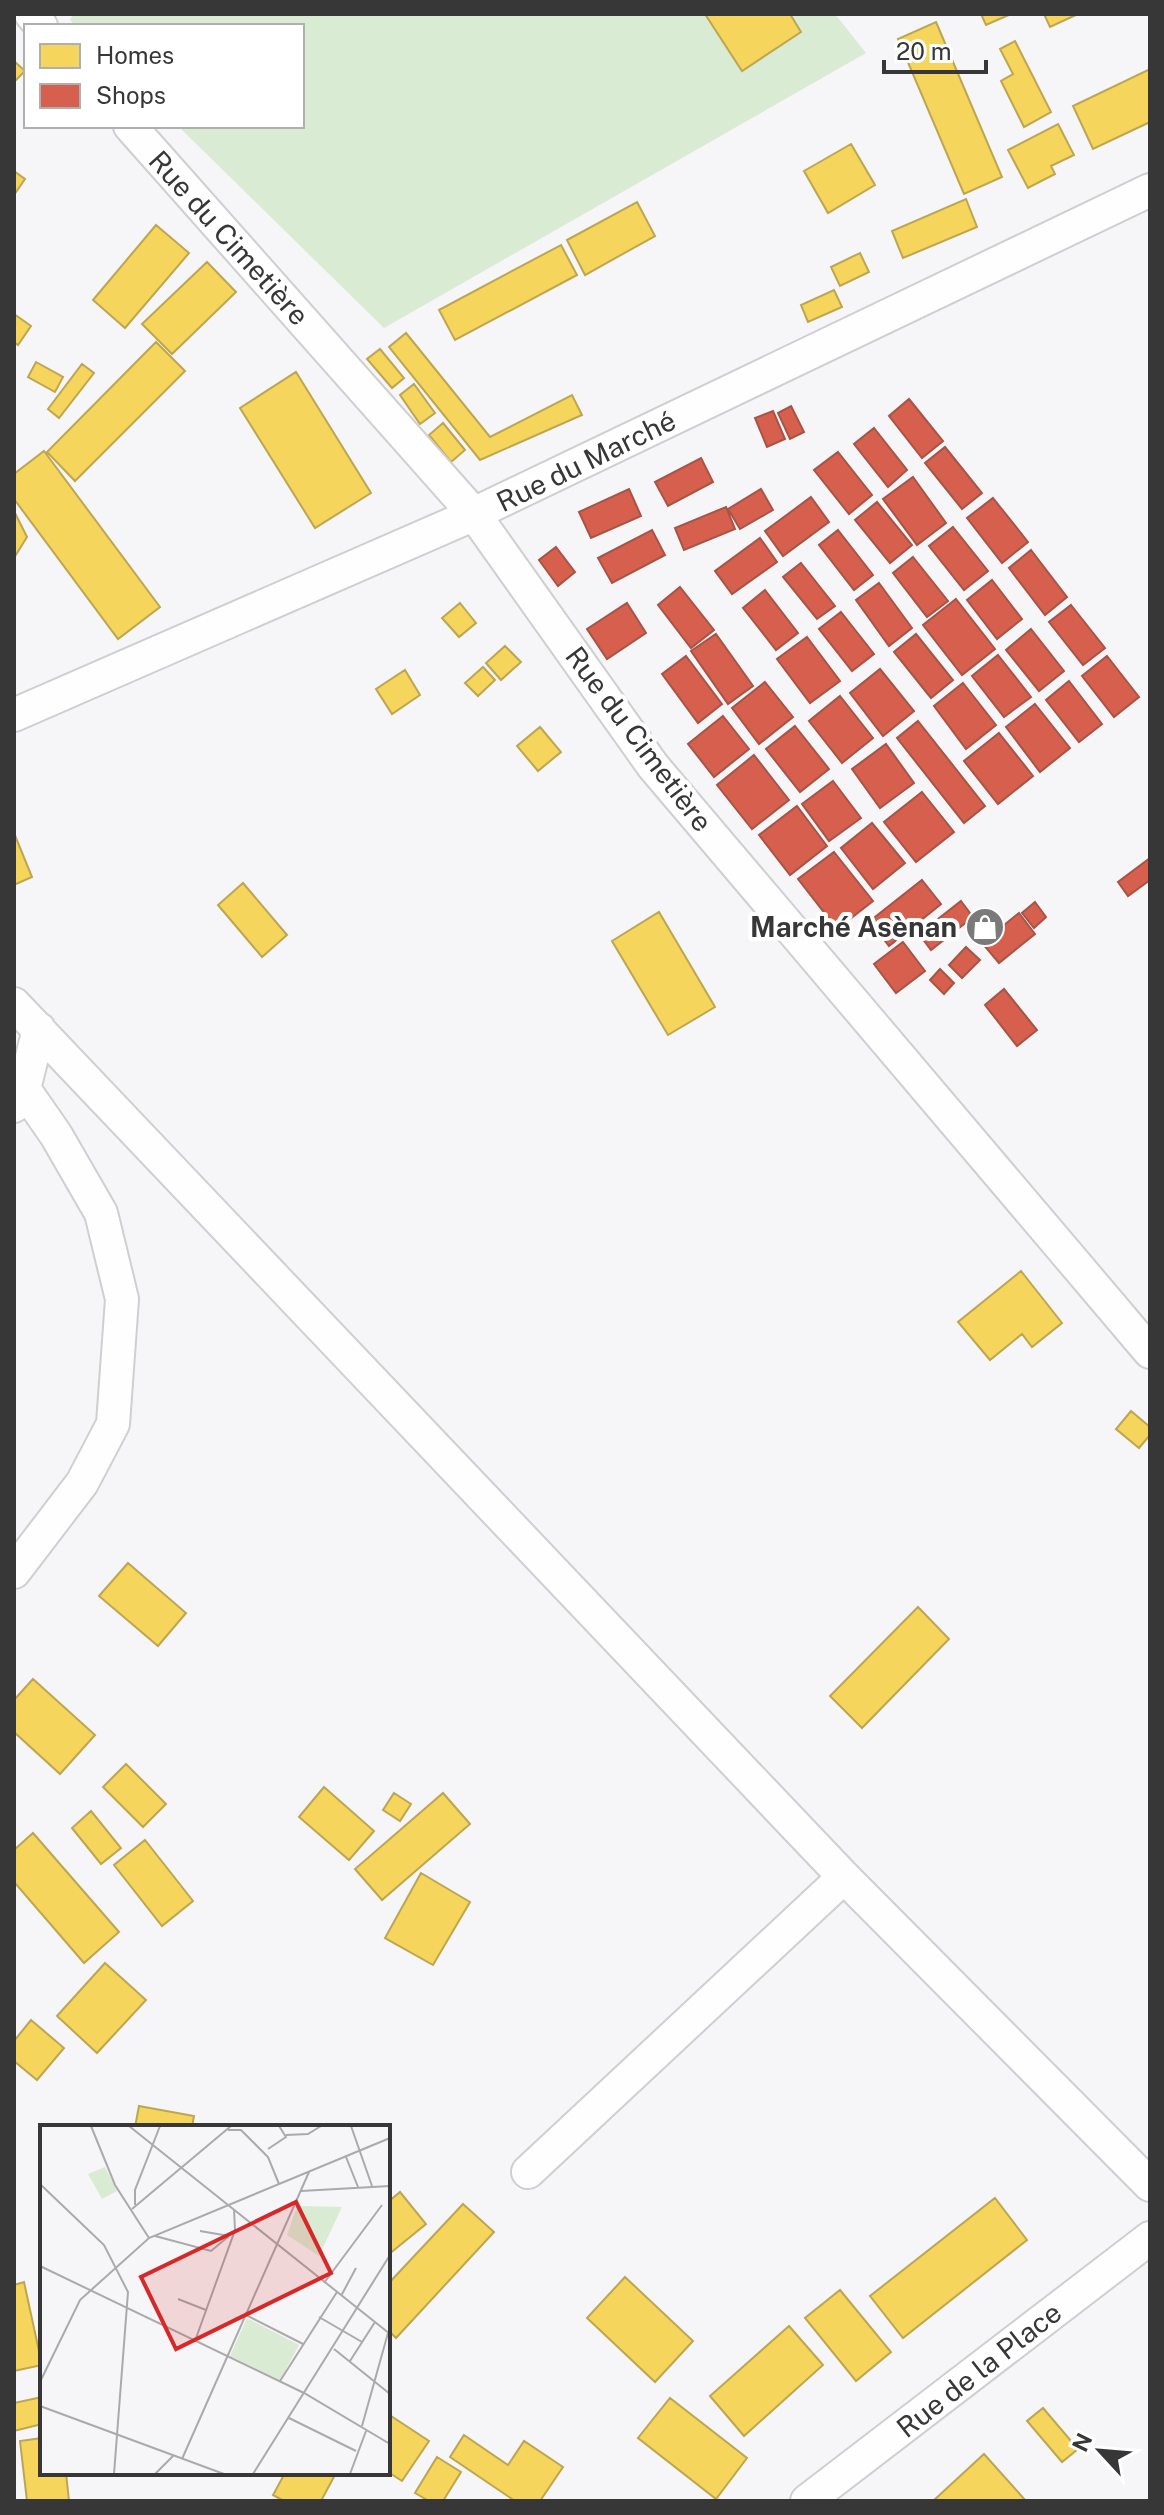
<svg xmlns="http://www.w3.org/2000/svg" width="1164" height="2515" font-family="'Public Sans',sans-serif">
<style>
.green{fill:#d9ebd3}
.homes{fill:#f6d55c;stroke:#bda651;stroke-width:2}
.shops{fill:#d6604d;stroke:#a75447;stroke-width:2}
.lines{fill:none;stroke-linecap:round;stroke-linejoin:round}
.street-casing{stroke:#cfced0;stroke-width:36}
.street{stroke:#fefefe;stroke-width:32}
.labels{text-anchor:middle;stroke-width:8;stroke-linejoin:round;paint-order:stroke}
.street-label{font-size:28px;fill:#383738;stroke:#fff}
.poi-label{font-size:28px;font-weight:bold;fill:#383738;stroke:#fff;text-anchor:end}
.inset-road{fill:none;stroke:#aaa9ab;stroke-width:2}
.view{fill:#d62828;fill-opacity:0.15;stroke:#d62828;stroke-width:4}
.inset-edge{fill:none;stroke:#383738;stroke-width:4}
</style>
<rect width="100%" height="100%" fill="#f6f5f7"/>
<path class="green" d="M73 14H835L866 53 384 328 178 126H302V26H76L70 20Z"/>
<path class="homes" d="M705 14H790L801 32 742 71Z
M981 14H1011L986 25Z
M1044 14H1078L1050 27Z
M936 22 1002 177 964 194 898 39Z
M1015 41 1051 112 1024 127 1001 81 1013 74 1000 49Z
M14 61 25 71 14 82Z
M1150 69V122L1093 149 1073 106Z
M1058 124 1074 155 1051 166 1055 174 1028 188 1008 150Z
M851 144 875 185 828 213 804 171Z
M14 171 25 179 14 195Z
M966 199 977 227 903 258 892 231Z
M637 202 655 236 585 275 567 240Z
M156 225 189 253 125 328 93 300Z
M561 245 577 275 455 340 439 310Z
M860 253 869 272 840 286 831 267Z
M207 262 236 292 172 354 142 324Z
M834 290 842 307 808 322 801 305Z
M14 314 31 326 18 345 14 342Z
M406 333 490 437 572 395 582 415 480 460 389 347Z
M156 342 185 371 75 481 47 452Z
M380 349 404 378 392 388 367 359Z
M36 362 63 377 55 392 28 377Z
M82 364 94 373 59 418 48 409Z
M296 372 371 493 315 528 240 408Z
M414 384 435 413 420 424 400 395Z
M443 423 465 450 451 462 429 435Z
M44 451 160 607 118 639 14 499V474Z
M14 511 27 537 14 558Z
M460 603 476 623 459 637 442 618Z
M505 646 521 662 501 680 486 663Z
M483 667 495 680 478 696 465 683Z
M405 670 420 695 392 714 376 689Z
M540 727 561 752 538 771 517 746Z
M14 833 32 877 14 885Z
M243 883 287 935 262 957 218 905Z
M659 912 715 1007 668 1035 612 941Z
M1021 1271 1062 1323 1032 1347 1022 1334 990 1360 958 1322Z
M1131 1411 1150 1427V1435L1139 1448 1116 1429Z
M128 1563 186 1613 158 1646 99 1596Z
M918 1607 949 1639 862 1728 830 1696Z
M33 1679 95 1735 60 1774 14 1732V1700Z
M126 1764 166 1804 143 1827 103 1787Z
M324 1787 374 1831 349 1860 299 1817Z
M394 1793 411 1804 400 1821 383 1810Z
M443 1793 470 1824 382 1900 355 1869Z
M91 1811 121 1848 101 1864 72 1828Z
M33 1833 119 1932 84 1963 14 1882V1850Z
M145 1840 193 1901 162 1926 114 1865Z
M421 1873 470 1902 433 1965 385 1938Z
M105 1963 146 2000 97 2053 57 2016Z
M31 2020 64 2048 37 2080 14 2061V2041Z
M139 2106 194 2116 192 2127H135Z
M400 2192 426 2224 388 2255V2202Z
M995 2198 1027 2240 903 2338 870 2296Z
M463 2204 494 2232 396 2338 388 2330V2284Z
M625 2277 693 2341 655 2382 587 2318Z
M24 2282 42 2365 14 2371V2285Z
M840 2290 891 2352 856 2381 805 2318Z
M789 2326 823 2365 744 2436 710 2396Z
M42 2397V2424L14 2431V2403Z
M670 2398 747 2458 716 2499 638 2438Z
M1043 2408 1078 2449 1062 2462 1027 2421Z
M388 2414 429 2441 402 2481 388 2472Z
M464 2435 508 2465 524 2441 563 2467 540 2501H515L450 2457Z
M42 2438V2473H66L69 2501H27L20 2441Z
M984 2454 1026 2501H933Z
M437 2457 461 2472 443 2501H429L415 2493Z
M285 2473H336L321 2501H284L273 2495Z"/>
<path class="shops" d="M909 399 943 441 922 458 889 416Z
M791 406 804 432 790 439 778 413Z
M773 411 785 439 767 447 755 418Z
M874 428 907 470 888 487 854 444Z
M945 447 982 493 962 509 925 463Z
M838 452 872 495 849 514 814 470Z
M701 458 713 482 668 506 655 482Z
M913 477 946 523 917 545 883 499Z
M629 489 641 516 591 538 579 512Z
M761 489 773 510 740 529 728 509Z
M811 497 829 522 783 556 765 531Z
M993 498 1028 542 1002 563 967 518Z
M877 502 912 545 890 563 855 520Z
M726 507 735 529 684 550 675 528Z
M953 527 988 571 964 590 929 546Z
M652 530 665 555 612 583 598 558Z
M838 530 873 575 854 590 819 545Z
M760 538 777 562 732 594 715 571Z
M556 547 575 572 558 586 539 560Z
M1031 550 1067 597 1045 615 1009 568Z
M913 557 948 601 927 617 893 573Z
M801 563 835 606 817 619 783 577Z
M992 580 1022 619 997 639 967 600Z
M879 583 912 628 889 646 856 600Z
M680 587 714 630 691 648 658 605Z
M765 590 798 633 776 650 743 608Z
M956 599 995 649 962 675 923 625Z
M627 603 646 633 607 659 587 629Z
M1071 605 1105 648 1083 665 1049 622Z
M841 612 874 654 852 671 819 629Z
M1031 629 1064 671 1039 691 1006 650Z
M716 634 753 686 728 704 691 651Z
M916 634 953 680 931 698 894 652Z
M807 637 840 681 810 703 777 659Z
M998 655 1031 697 1004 717 972 676Z
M686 656 722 704 698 723 662 674Z
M1107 656 1139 697 1114 717 1082 676Z
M880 669 914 711 883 736 850 693Z
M1069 681 1102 724 1079 742 1046 700Z
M765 682 793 717 759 744 732 708Z
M963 683 996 725 966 749 934 706Z
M840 696 873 738 842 763 809 721Z
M1035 704 1070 748 1040 772 1006 727Z
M723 716 749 749 714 777 688 744Z
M918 721 985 806 964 823 897 738Z
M795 726 829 769 800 792 766 749Z
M999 733 1033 776 998 804 964 761Z
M886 744 914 783 880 808 852 769Z
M754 755 789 800 752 829 717 785Z
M833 781 861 818 829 841 802 804Z
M922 792 954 832 916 862 884 822Z
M797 806 827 846 790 875 759 835Z
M872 823 905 863 873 889 841 848Z
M834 852 873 901 837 929 798 879Z
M1150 858V880L1128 896 1118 882Z
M922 880 941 904 889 946 870 921Z
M961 901 973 917 931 950 919 934Z
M1035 902 1046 917 1034 928 1022 913Z
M1019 913 1035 934 999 963 982 943Z
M903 942 925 971 896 993 874 964Z
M966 947 980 960 962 978 949 965Z
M940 969 954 983 944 994 930 980Z
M1004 989 1037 1030 1017 1046 985 1005Z"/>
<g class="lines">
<defs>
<path id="street" d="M31 14 41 26
M130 126 474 514 653 766 1150 1352
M14 715 461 520 1150 190
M14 1004 844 1877 1150 2185
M14 1106 24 1089 39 1029
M14 1572 82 1483 113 1424 122 1299 101 1213 56 1135 24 1089
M528 2172 844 1877
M807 2501 1150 2238"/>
</defs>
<use href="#street" class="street-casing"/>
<use href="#street" class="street"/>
</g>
<defs>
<symbol id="shop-disc" viewBox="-11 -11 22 22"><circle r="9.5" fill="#7a7a7b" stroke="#fff"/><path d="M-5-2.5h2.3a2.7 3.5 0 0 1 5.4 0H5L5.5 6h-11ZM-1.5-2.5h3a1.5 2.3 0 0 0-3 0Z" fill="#fff"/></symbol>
</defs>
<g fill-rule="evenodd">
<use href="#shop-disc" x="963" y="905" width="44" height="44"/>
</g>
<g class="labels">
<g class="street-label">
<text transform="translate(229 238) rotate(48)" y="10">Rue du Cimetière</text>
<text transform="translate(586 461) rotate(-26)" y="10">Rue du Marché</text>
<text transform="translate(639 739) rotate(53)" y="10">Rue du Cimetière</text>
<text transform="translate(979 2370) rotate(-38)" y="10">Rue de la Place</text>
</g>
<g class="poi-label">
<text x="957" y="937">Marché Asènan</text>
</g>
</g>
<g transform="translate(40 2125)">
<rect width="350" height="350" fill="#f6f5f7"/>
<path d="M65 42 77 66 62 74 48 49ZM257 81 302 82 279 131 247 110ZM207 193 259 220 240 255 190 231Z" fill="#d9ebd3"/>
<path class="inset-road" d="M51 1 75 60 109 113M89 1 350 209M311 1 332 61M188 5H201L228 32 239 59M246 10 268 9 281 1M228 24 246 12 239 1M306 32 318 62M0 59 64 120 88 167 74 349M261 66 350 61M95 80V65L120 1M92 84 191 1M160 106 189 111M115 111 171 126 189 111M0 141 264 268 350 319M284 158 342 80M301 171 316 143M138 174 166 185M206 190 263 219M279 192 322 217M155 216 195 105 194 84M294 224 350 269M310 236 335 197M240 256 297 167M0 257 40 175 109 113 350 13M0 281 184 349M249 293 316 326M322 301 348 208M142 334 269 47M115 349 133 331M213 349 350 130M310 349 326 306"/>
<path class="view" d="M256 77 291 148 136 224 101 152Z"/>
<rect width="350" height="350" class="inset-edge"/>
</g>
<rect width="1164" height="2515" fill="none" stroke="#383738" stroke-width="32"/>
<rect x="24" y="24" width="280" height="104" fill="#ffffff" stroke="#afafaf" stroke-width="2"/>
<rect x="40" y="44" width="40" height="24" fill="#f6d55c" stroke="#afafaf" stroke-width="2"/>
<text x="96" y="64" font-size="24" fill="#383738">Homes</text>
<rect x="40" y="84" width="40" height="24" fill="#d6604d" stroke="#afafaf" stroke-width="2"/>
<text x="96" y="104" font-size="24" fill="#383738">Shops</text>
<g transform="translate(1100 2451) rotate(296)" stroke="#ffffff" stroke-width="6" paint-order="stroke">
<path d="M0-6L14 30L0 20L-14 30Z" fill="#383738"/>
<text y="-12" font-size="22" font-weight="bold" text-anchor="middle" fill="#383738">N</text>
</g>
<path d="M884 60v12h102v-12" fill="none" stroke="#383738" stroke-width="4"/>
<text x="896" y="60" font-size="24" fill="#383738" stroke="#ffffff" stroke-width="6" paint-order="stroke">20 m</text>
</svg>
